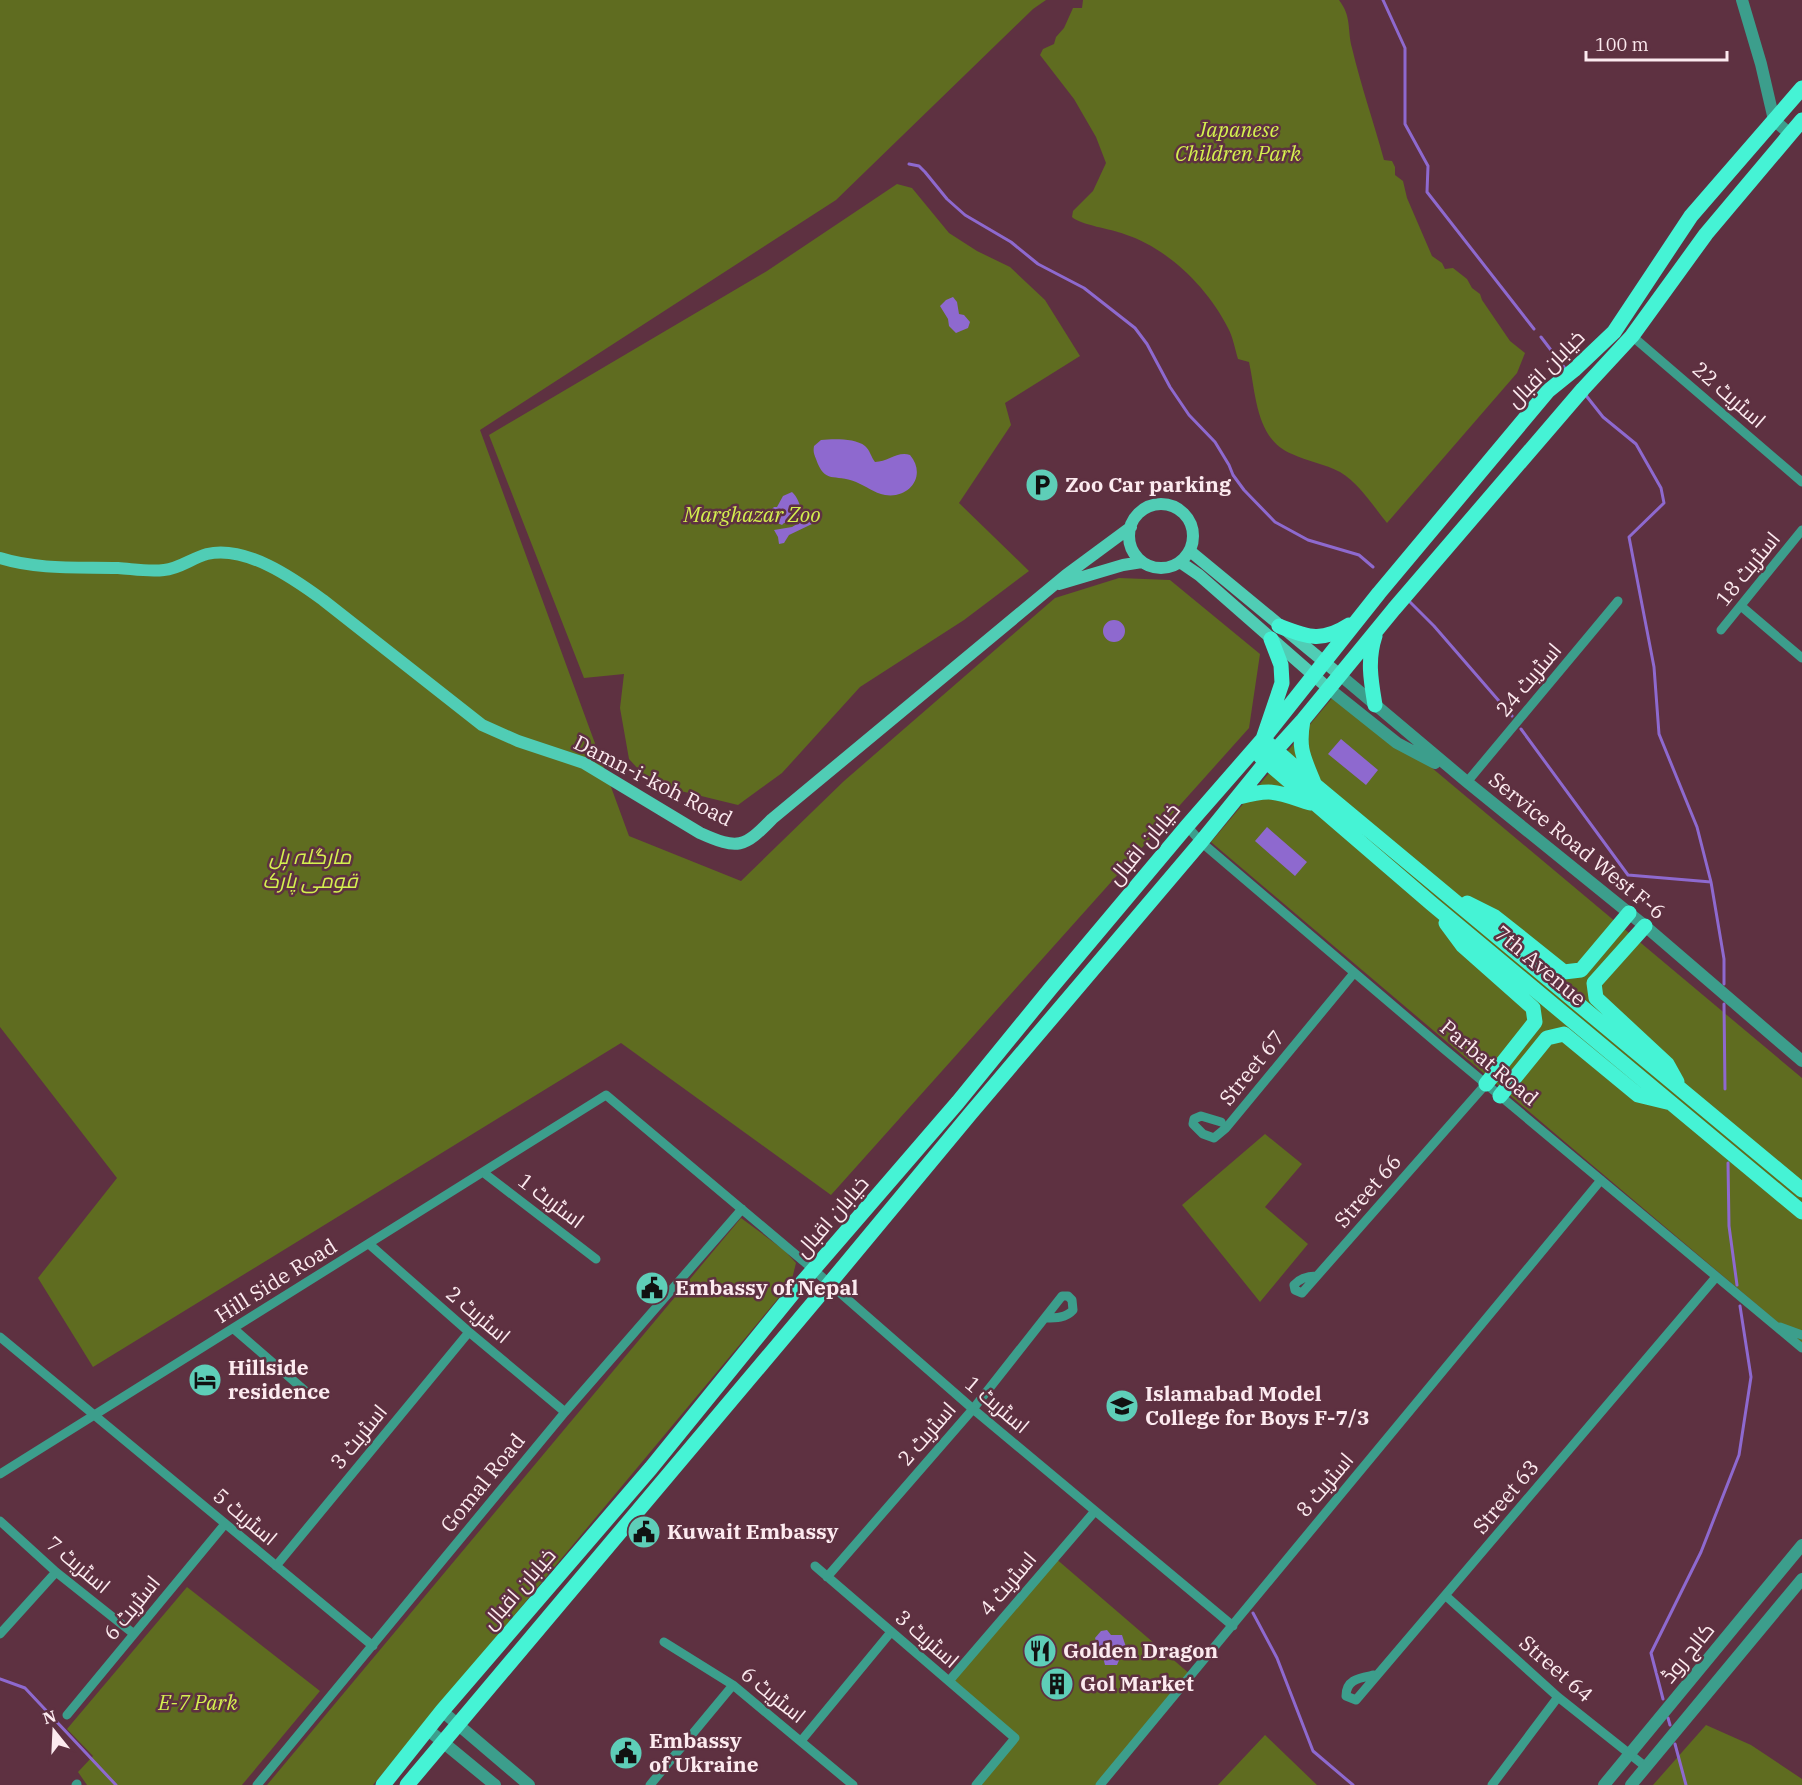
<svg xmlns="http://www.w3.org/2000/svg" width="1802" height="1785" font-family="'IBM Plex Serif',Cairo,serif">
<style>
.green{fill:#5f6c20}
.water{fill:#8e69cf}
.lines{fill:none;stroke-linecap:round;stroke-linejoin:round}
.stream{stroke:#8e69cf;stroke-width:3}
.minor{stroke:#3c9e8c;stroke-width:9}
.tertiary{stroke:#3c9e8c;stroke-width:12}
.secondary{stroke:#50cdb5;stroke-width:12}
.primary{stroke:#45f3d5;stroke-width:15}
.labels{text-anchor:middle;stroke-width:5;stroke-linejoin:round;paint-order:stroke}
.park-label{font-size:21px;font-style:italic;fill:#d4f04f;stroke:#5e3141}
.street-label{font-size:21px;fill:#fceaef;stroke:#5e3141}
.poi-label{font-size:21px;font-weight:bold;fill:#fceaef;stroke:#5e3141;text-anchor:start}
</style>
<rect width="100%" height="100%" fill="#5e3141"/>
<path class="green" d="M0 0H1046L1033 9 836 200 480 430 629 836 741 881 844 781 1055 598 1119 578 1170 580 1260 654 1249 728 831 1195 621 1043 93 1367 38 1278 117 1178 0 1027Z
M1083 0H1339C1352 17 1347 29 1352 48 1361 86 1374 123 1384 160L1392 161 1395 167V175L1403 181 1407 198 1432 256 1442 263 1445 269 1453 268 1467 279 1472 288 1480 294 1482 300 1510 341 1525 353 1517 373 1387 523C1373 506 1359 483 1340 472 1325 464 1307 461 1292 454 1256 440 1256 394 1249 362L1238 359C1235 349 1233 337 1228 328 1208 288 1168 248 1124 234 1112 229 1080 225 1072 217L1073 211 1093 191 1106 163 1096 137 1074 99 1040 55 1043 49 1054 44 1056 37 1064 28 1073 8H1082Z
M897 184 912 188 949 233 977 251 1010 267 1045 300 1080 356 1005 403 1011 425 959 503 1029 571 964 620 860 687 782 773 738 805 652 784 629 759 620 708 624 674 584 678 489 435 767 271Z
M1339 690 1802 1078V1343L1211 842Z
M1265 1134 1302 1164 1265 1207 1308 1244 1260 1302 1182 1205Z
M741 1218 784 1250 796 1263 791 1283 373 1785H267Z
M1054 1557 1191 1675 1100 1785H976L1015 1738 949 1681Z
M187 1587 320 1691 242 1785H87L78 1772 93 1756 67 1729Z
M1706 1725 1751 1745 1802 1779V1785H1653Z
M1265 1735 1317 1785H1218Z"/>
<path class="water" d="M953 297 957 302 959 314 964 315 970 322 968 328 956 333 949 326 948 319 940 306 946 300Z
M821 440C833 439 855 438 865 446 870 450 871 457 875 462 888 462 897 451 910 455 927 475 910 499 885 495 874 493 866 486 856 482 834 473 825 485 816 459 814 454 813 452 814 446Z
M792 492C798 497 799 505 803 511 807 516 810 517 812 524L789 535 784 543 779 544 778 537 774 530 792 527 804 520 797 515 796 521 784 523 782 525 773 521 772 516 775 512 772 509 774 507H777L783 496Z
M1103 631a11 11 0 1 1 22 0a11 11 0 1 1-22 0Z
M1341 739 1378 770 1366 785 1328 754Z
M1267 827 1307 862 1295 876 1255 841Z
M1107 1630 1111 1635H1122L1127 1650 1120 1658 1117 1665H1105C1103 1655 1098 1647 1095 1638L1101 1631Z"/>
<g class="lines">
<path class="stream" d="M1383 0 1405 48V124L1428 166 1427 192 1534 329
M909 164 919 166 925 172 947 199 965 215 1011 242 1038 264 1084 288 1135 328 1147 344 1170 387 1189 415 1215 442 1229 465 1233 475 1244 490 1275 522 1308 540 1359 555 1373 567
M1541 337 1567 371
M1584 393 1603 417 1636 444 1661 488 1664 503 1629 537 1654 667 1659 734 1697 827 1711 882
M1408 600 1434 626 1512 716
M1521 729 1628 875 1711 882 1724 959V984
M1724 1004 1725 1089
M1728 1163 1729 1226 1737 1285
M1253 1613 1277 1658 1313 1751 1353 1785
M0 1679 25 1688 116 1785
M1663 1699 1651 1653 1701 1552 1739 1455 1751 1377 1740 1306
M1668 1718 1670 1725
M1675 1744 1686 1785"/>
<path class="minor" d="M1632 336 1802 482
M1741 606 1802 658
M1721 630 1802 530
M1467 782 1618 601
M1187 826 1201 842 1444 1049 1802 1348
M1221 1122 1201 1116 1194 1119 1193 1124 1203 1134 1214 1138 1226 1128 1354 973
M484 1173 596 1259
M369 1244 469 1332 565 1412
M1316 1276C1307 1276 1300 1278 1294 1285L1295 1290 1302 1293 1486 1084
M1780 1327 1802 1335
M234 1329 311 1396
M0 1337 373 1646
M0 1474 606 1095 814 1270 973 1409 1233 1626
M0 1521 56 1572 134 1634
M276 1566 469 1332
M815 1566 1015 1738 976 1785
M827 1577 973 1409 1062 1296H1068L1072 1300 1073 1310C1066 1318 1056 1318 1045 1318
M1446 1596 1558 1697 1646 1767
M0 1634 56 1572
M664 1642 733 1685 853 1785
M1374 1675C1360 1678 1346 1679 1346 1696L1356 1700 1716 1277
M949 1681 1095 1511
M67 1715 225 1524
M801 1741 891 1632
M76 1785 77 1784
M257 1785 565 1412 742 1209
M650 1785 733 1685
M1100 1785 1601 1180
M1492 1785 1558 1697"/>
<path class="tertiary" d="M1742 0 1761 64 1774 120 1790 134
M1340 675 1467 782 1645 926 1802 1061
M1328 688 1397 743 1435 763
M442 1711 529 1785
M427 1729 495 1785
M1604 1785 1802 1545
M1631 1785 1802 1579"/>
<path class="secondary" d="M1129 536a32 32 0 1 1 64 0a32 32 0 1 1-64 0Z
M1190 551 1340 675
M0 558C38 570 79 567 118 568 133 569 149 572 164 570 179 569 192 558 207 554 246 545 293 578 323 600L482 725 518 741 584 763 700 833C738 850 744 848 772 819L1066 575 1131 527
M1180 562 1199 575 1328 688
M1059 584 1123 565 1142 562"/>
<path class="primary" d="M1279 626C1308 637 1321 643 1349 625
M1375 636C1367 660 1371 681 1375 705
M1271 639 1281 665 1282 683 1263 739 1315 785 1802 1190
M1303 720C1298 749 1303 756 1314 783
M1260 756 1432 904 1802 1212
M1239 797C1273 788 1277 792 1310 803
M1467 903 1495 917 1564 972 1581 970 1629 913
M1446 923 1463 946 1533 1008 1535 1022 1486 1084
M1645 926 1594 983 1596 998 1667 1064 1677 1082
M1500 1096 1547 1038 1564 1034 1638 1095 1671 1103
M383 1785 442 1711 651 1468 794 1292 958 1102 1051 988 1187 826 1263 739 1379 593 1548 391 1574 370 1614 332 1691 216 1802 88
M407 1785 829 1284 971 1113 1201 842 1275 751 1303 720 1394 609 1583 389 1632 336 1706 234 1802 120"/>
</g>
<defs>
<symbol id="parking-disc" viewBox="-11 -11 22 22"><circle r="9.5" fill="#5eceb8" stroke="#5e3141"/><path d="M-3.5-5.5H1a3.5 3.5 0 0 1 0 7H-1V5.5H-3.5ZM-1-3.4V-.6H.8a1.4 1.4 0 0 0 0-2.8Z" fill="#111"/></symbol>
<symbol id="civic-disc" viewBox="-11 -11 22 22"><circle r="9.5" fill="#5eceb8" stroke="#5e3141"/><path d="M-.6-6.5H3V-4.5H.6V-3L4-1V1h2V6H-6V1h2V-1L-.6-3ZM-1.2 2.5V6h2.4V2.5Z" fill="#111"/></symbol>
<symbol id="hotel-disc" viewBox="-11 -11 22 22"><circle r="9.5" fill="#5eceb8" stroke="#5e3141"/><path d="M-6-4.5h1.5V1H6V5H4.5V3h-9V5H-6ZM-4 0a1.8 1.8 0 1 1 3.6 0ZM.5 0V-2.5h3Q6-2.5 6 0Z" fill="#111"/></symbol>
<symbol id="school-disc" viewBox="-11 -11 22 22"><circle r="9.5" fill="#5eceb8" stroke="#5e3141"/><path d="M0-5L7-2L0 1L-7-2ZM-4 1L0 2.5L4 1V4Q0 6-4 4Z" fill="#111"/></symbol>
<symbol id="restaurant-disc" viewBox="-11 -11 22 22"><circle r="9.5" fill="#5eceb8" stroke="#5e3141"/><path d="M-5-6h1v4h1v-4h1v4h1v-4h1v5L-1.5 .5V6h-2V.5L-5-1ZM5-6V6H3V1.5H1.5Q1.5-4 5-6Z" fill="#111"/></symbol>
<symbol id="building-disc" viewBox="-11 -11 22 22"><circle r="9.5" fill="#5eceb8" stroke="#5e3141"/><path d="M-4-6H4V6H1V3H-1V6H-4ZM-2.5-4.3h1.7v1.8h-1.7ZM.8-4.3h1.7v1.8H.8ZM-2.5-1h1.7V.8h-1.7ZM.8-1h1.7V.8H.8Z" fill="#111"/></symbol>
</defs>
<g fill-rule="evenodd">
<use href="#parking-disc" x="1023" y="466" width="38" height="38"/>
<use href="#civic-disc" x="633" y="1269" width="38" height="38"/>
<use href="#hotel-disc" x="186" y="1361" width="38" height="38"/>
<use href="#school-disc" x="1103" y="1387" width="38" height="38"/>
<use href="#civic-disc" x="625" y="1513" width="38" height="38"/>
<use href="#restaurant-disc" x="1021" y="1632" width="38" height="38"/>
<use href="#building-disc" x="1038" y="1665" width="38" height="38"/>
<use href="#civic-disc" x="607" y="1734" width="38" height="38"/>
</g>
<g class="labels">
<g class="park-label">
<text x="1238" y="137">Japanese<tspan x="1238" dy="24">Children Park</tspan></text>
<text x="752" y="522">Marghazar Zoo</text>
<text x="310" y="864">مارگلہ ہل<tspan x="310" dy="24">قومی پارک</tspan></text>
<text x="198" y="1710">E-7 Park</text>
</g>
<g class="street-label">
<text transform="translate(1546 369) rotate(-45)" y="7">خیابان اقبال</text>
<text transform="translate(1729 395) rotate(41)" y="7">اسٹریٹ 22</text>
<text transform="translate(1748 569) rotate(-51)" y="7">اسٹریٹ 18</text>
<text transform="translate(1529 680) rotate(-50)" y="7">اسٹریٹ 24</text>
<text transform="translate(653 781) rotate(27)" y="7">Damn-i-koh Road</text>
<text transform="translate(1144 844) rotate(-50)" y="7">خیابان اقبال</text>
<text transform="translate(1577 846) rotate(39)" y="7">Service Road West F-6</text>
<text transform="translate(1540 966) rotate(40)" y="7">7th Avenue</text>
<text transform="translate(1489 1063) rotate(40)" y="7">Parbat Road</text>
<text transform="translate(1252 1068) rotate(-51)" y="7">Street 67</text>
<text transform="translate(1368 1191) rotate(-49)" y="7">Street 66</text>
<text transform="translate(551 1201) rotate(37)" y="7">اسٹریٹ 1</text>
<text transform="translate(832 1217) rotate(-49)" y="7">خیابان اقبال</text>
<text transform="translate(276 1281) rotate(-32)" y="7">Hill Side Road</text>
<text transform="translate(478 1315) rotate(40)" y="7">اسٹریٹ 2</text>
<text transform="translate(997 1405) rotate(40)" y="7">اسٹریٹ 1</text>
<text transform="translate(927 1434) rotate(-49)" y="7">اسٹریٹ 2</text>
<text transform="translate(359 1437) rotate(-51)" y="7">اسٹریٹ 3</text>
<text transform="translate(483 1483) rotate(-51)" y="7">Gomal Road</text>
<text transform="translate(1325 1485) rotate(-50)" y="7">اسٹریٹ 8</text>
<text transform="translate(1506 1497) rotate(-50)" y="7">Street 63</text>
<text transform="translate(245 1517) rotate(40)" y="7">اسٹریٹ 5</text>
<text transform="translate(78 1565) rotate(40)" y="7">اسٹریٹ 7</text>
<text transform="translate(1008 1584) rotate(-50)" y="7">اسٹریٹ 4</text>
<text transform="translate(519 1589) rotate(-49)" y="7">خیابان اقبال</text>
<text transform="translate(132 1608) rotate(-51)" y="7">اسٹریٹ 6</text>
<text transform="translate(927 1639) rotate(41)" y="7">اسٹریٹ 3</text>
<text transform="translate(1688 1653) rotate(-51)" y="7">کالج روڈ</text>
<text transform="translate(1556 1669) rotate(41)" y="7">Street 64</text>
<text transform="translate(773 1695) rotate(39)" y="7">اسٹریٹ 6</text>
</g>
<g class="poi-label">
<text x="1065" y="492">Zoo Car parking</text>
<text x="675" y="1295">Embassy of Nepal</text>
<text x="228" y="1375">Hillside<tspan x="228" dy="24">residence</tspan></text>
<text x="1145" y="1401">Islamabad Model<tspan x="1145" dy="24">College for Boys F-7/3</tspan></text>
<text x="667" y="1539">Kuwait Embassy</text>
<text x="1063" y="1658">Golden Dragon</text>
<text x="1080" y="1691">Gol Market</text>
<text x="649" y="1748">Embassy<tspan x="649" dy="24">of Ukraine</tspan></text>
</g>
</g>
<g transform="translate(54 1731) rotate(342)" stroke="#5e3141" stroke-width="4.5" paint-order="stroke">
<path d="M0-4.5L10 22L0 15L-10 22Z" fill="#fceaef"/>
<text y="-9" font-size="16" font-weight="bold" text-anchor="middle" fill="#fceaef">N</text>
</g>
<path d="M1586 51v9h141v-9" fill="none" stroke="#fceaef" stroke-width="3"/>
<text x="1595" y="51" font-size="18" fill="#fceaef" stroke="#5e3141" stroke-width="4.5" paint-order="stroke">100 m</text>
</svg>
